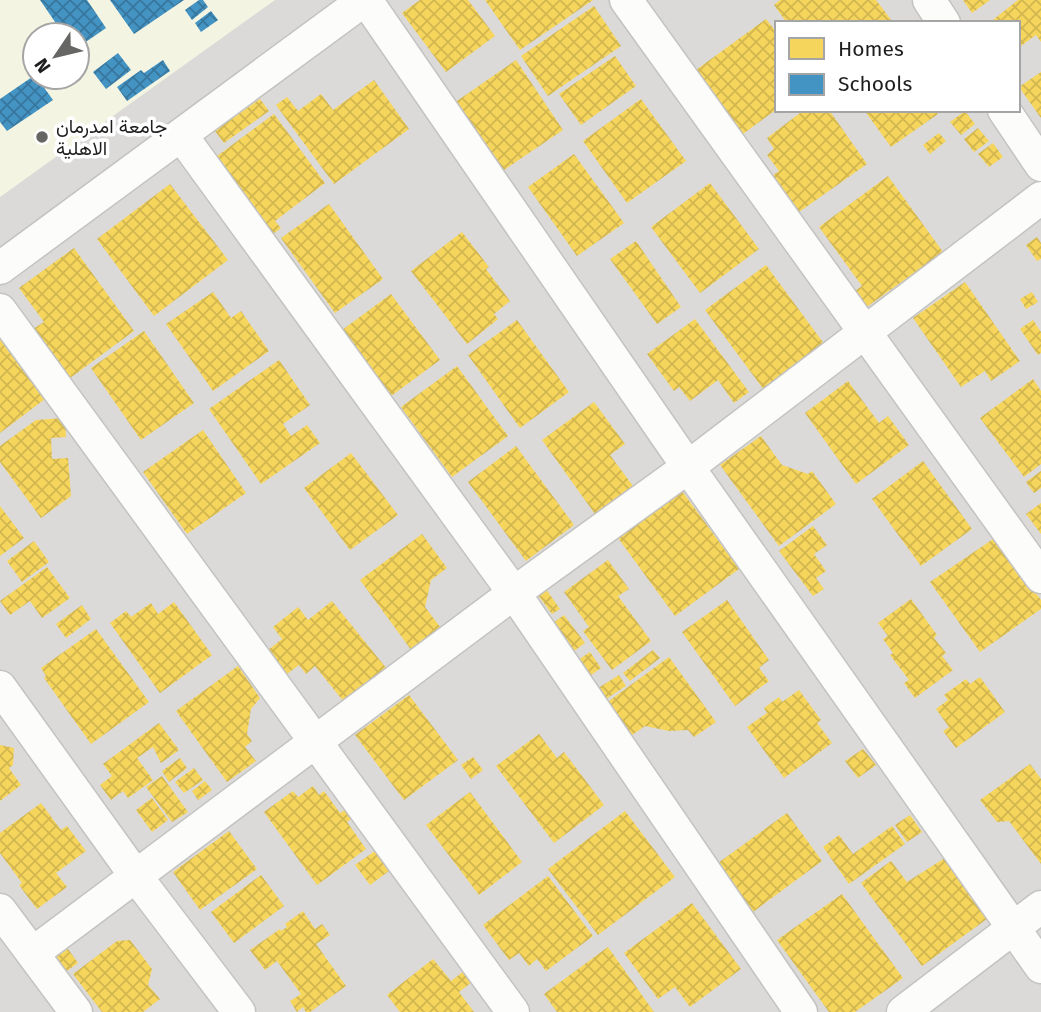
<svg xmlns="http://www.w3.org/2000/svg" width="1041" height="1012" font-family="'Fira Sans',Vazirmatn,sans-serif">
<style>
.residential{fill:#dbdad8;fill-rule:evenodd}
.education{fill:#f3f5e2;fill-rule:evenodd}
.homes{fill:url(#homes-cross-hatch)}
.schools{fill:url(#schools-cross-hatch)}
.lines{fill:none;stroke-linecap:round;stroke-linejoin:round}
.minor-casing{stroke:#c3c3c1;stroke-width:35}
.minor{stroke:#fcfcfb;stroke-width:32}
.poi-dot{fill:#666664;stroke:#fff;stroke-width:2.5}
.labels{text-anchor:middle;stroke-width:7;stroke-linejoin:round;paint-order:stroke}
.poi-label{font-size:19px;fill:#1e1e1e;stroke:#fff;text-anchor:start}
</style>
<defs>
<pattern id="homes-cross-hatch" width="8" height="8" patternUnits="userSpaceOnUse" patternTransform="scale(1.75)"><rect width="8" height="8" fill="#f6d55c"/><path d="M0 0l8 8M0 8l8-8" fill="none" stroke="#d2b650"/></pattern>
<pattern id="schools-cross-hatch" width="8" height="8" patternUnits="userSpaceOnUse" patternTransform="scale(1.75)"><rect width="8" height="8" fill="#4393c3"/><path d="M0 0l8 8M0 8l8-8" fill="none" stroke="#37779e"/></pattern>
</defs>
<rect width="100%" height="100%" fill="#ecebe6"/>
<path class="residential" d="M0 0H1041V1012H0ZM777 23H1018V110H777ZM35 35H77V77H35Z"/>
<path class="education" d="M0 0H275L0 197ZM35 35H77V77H35Z"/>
<path class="homes" d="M420 0H468L495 36 446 72 402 13Z
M485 0H593L520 50Z
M780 0H876L892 21 787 23 774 5Z
M963 0H990L972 13Z
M1018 0H1041V42L1036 35 1018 48V23H989Z
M594 6 621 46 548 96 521 56Z
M766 19 777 33V109L743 134 696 70Z
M615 56 636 86 581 125 559 94Z
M516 60 563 130 501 172 454 103Z
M1041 72V118L1019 87Z
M374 80 409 129 334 184 276 105 287 97 298 111 321 94 333 110Z
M260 99 269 111 224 143 215 131Z
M641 99 686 161 627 203 583 141Z
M804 110H829L867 164 792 217 766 180 779 171 767 155 774 149 767 138Z
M864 110H935L938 114 891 147Z
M965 111 975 124 961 135 950 122Z
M274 114 325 183 275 221 281 228 266 239 209 162Z
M978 128 989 141 974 152 964 139Z
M939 133 946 141 930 154 923 145Z
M993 143 1003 157 989 167 978 154Z
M574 154 624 223 577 256 528 187Z
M888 176 943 252 864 309 852 293 862 286 819 227Z
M710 183 759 249 700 293 651 227Z
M170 184 228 260 154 316 97 239Z
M329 204 383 279 335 313 281 238Z
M462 232 489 267 486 269 510 301 494 314 498 319 467 344 411 271Z
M1037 237 1041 243V259L1037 261 1026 245Z
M636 241 681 307 657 324 610 259Z
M74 248 134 331 66 381 30 331 44 322 19 288Z
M766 265 825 345 764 390 705 310Z
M965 282 1020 361 991 381 985 371 961 387 913 318Z
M213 292 231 318 241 311 269 351 213 391 166 324Z
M1032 292 1038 302 1026 309 1020 299Z
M391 294 440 360 387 399 338 333Z
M695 319 749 392 734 403 718 380 690 401 679 387 674 391 647 354Z
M517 320 569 392 520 428 468 355Z
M1033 320 1041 332V353L1038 355 1020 329Z
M144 331 194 403 141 440 91 368Z
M0 332 49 396 0 433Z
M279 360 310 405 283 424 291 436 307 425 320 443 261 484 209 409Z
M457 366 508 436 452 477 401 407Z
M1033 379 1041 391V464L1024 477 980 418Z
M848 381 879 423 888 416 909 445 856 484 805 413Z
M594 402 625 444 610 455 633 486 595 514 542 440Z
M65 418 66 437 51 438 52 459 68 458 71 496 41 518 0 462V446L36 420Z
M203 430 246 493 187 534 143 472Z
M761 436 782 465 808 474 812 471 836 504 779 546 720 465Z
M516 446 574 525 526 561 468 482Z
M351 453 398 515 350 550 304 488Z
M923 461 972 529 921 566 872 499Z
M1041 471V488L1034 493 1026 482Z
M682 491 739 569 675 616 618 538Z
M1041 503V534L1026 514Z
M0 506 24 538 0 556Z
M813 526 827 545 814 554 826 571 816 578 824 589 813 596 779 551Z
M422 534 447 568 431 580 425 607 441 628 412 651 360 580Z
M996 537 1041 600V609L980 652 930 582Z
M34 541 49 562 22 582 7 561Z
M608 560 629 589 618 596 651 641 612 670 583 631 589 627 564 592Z
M47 567 70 598 42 618 30 601 10 615 0 601Z
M543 585 560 609 552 614 535 591Z
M911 599 937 635 934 638 946 653 942 656 953 670 915 698 904 683 909 680 890 655 893 653 883 639 888 636 878 623Z
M727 600 769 660 759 668 769 681 735 706 682 632Z
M332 601 387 669 344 702 315 666 306 674 299 665 287 674 268 650 282 639 273 627 298 607 308 620Z
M174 602 212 655 160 693 110 623 126 611 131 617 151 603 158 614Z
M82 605 91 619 66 638 56 624Z
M564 615 585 643 566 657 545 629Z
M96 629 149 702 91 744 44 678 46 676 41 668Z
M653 650 660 658 630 681 623 673Z
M590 652 601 668 587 678 575 662Z
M669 657 716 722 694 737 688 730 669 731 645 726 622 742 598 709Z
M238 666 260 698 251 709 247 734 252 741 245 747 256 761 227 782 176 711Z
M619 675 626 686 603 701 595 690Z
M980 677 1005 712 956 748 943 731 949 727 936 709 948 700 944 695 966 679 970 684Z
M799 690 821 720 817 723 832 743 784 778 747 727 767 713 764 708 779 697 782 702Z
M409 695 458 760 404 800 355 735Z
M159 723 179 750 161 763 153 747 137 758 153 780 128 798 123 791 111 800 100 785 112 776 103 764Z
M539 734 557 758 564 752 604 805 554 843 496 766Z
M0 745 14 748 13 765 9 768 21 785 0 801Z
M863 749 876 765 858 778 845 761Z
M473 757 483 770 471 779 461 765Z
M180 758 187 768 169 782 162 771Z
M1030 764 1041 779V864L1009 821 997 822 980 800Z
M194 768 203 780 184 793 175 782Z
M162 776 188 812 172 822 146 787Z
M205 781 212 790 198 800 192 791Z
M313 786 319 795 324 791 340 813 348 808 354 817 347 822 366 849 317 885 264 812 293 791 298 797Z
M470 792 522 862 479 895 426 825Z
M152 798 168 820 152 832 136 810Z
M41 803 61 830 67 826 86 851 56 873 67 887 37 909 19 885 22 883 0 853V833Z
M625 811 675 877 598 935 548 869Z
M787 813 822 861 753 912 718 863Z
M910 815 922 832 907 842 895 825Z
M892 826 905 844 849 884 823 847 839 835 853 854Z
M229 831 257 869 200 910 173 872Z
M382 846 397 865 370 885 355 865Z
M948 856 991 916 922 966 861 883 891 861 907 882Z
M261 875 284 906 234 943 211 912Z
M548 876 593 936 546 971 537 959 529 966 519 953 509 960 483 925Z
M842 894 903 978 855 1012H829L777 940Z
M692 903 741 969 690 1007 675 987 658 999 624 953Z
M303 911 315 929 322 924 330 935 316 944 346 986 310 1012H306L303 1007 297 1012 290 1001 301 994 277 961 265 970 250 950 280 929 281 931 287 927 285 924Z
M130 940 152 969 148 985 160 999 143 1012H102L73 974 117 941Z
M608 947 654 1012H557L544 994Z
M68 949 78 963 67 971 56 957Z
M433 959 451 981 464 971 472 982 459 992 474 1012H400L387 995Z"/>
<path class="schools" d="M40 0H87L106 28 77 48V35H64Z
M110 0H184L134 34Z
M199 0H203L208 7 192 20 185 10Z
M211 11 218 20 201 32 195 23Z
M118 53 131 70 106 89 93 72Z
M163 60 170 71 127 101 117 87 141 70 144 73Z
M35 75 53 100 7 131 0 122V99Z"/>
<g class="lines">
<defs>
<path id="minor" d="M366 0 688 467 1041 967
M626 0 1041 577
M929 0 944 23
M1004 110 1041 165
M181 135 514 593 801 1012
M0 268 364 0
M0 310 513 1012
M0 687 135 875 239 1012
M0 910 76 1012
M33 953 514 593 688 467 1041 198
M903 1012 1041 907"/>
</defs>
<use href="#minor" class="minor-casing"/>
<use href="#minor" class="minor"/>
</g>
<circle class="poi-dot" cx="42" cy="137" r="7"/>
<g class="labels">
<g class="poi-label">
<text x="56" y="133">جامعة امدرمان<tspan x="56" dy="22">الاهلية</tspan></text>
</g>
</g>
<rect x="775" y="21" width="245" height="91" fill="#ffffff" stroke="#a5a5a5" stroke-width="2"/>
<rect x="789" y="38" width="35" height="21" fill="#f6d55c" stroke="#a5a5a5" stroke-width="2"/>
<text x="838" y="56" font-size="21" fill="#1e1e1e">Homes</text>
<rect x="789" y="74" width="35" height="21" fill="#4393c3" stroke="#a5a5a5" stroke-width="2"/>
<text x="838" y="91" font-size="21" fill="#1e1e1e">Schools</text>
<g transform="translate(56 56) rotate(235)"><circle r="33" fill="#ffffff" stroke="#a5a5a5" stroke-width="2"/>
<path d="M0-5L12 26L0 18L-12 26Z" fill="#666664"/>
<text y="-10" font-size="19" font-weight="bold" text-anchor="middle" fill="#1e1e1e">N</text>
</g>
</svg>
